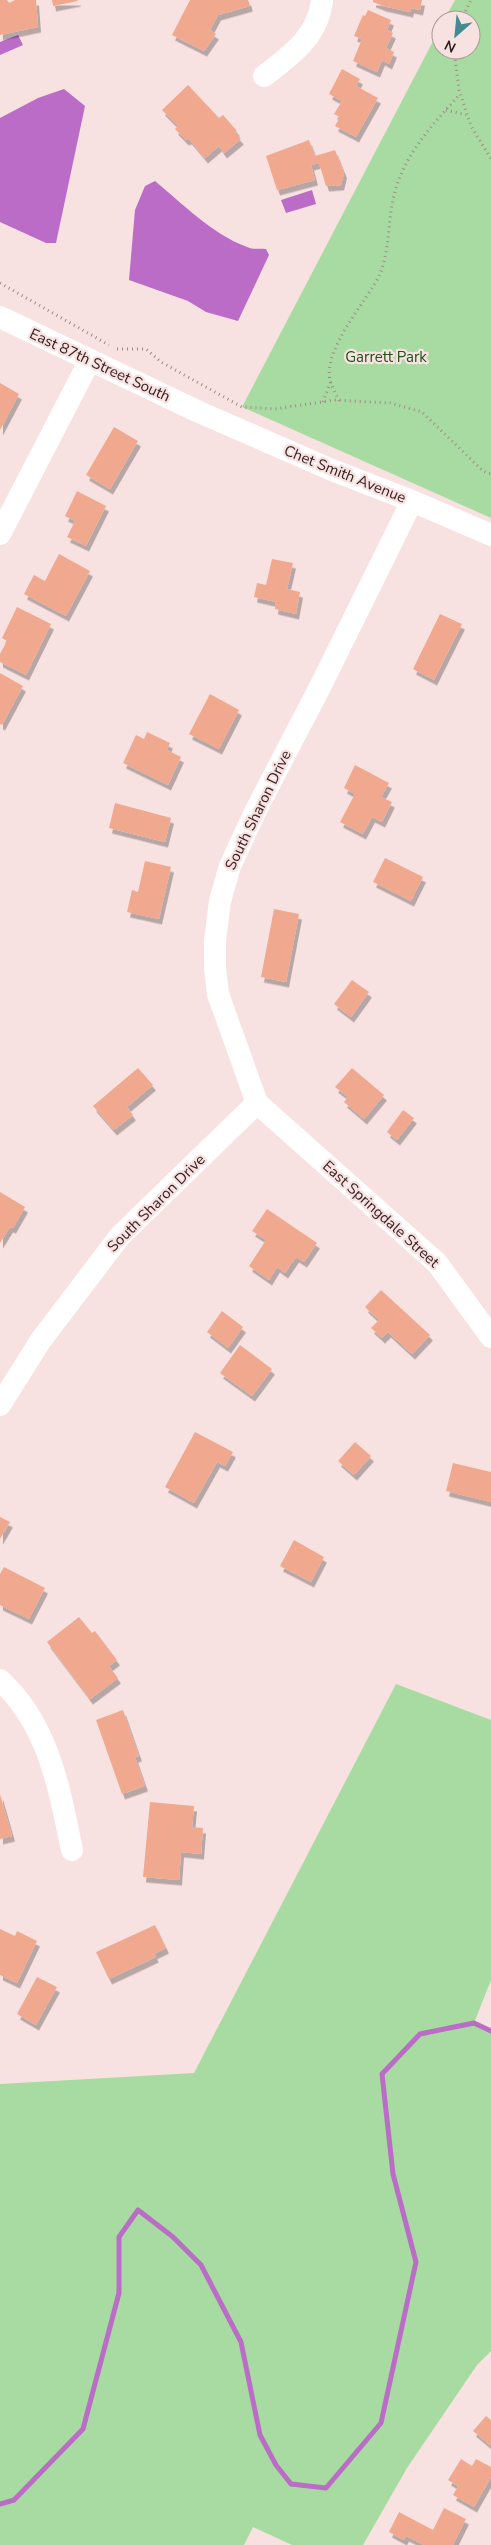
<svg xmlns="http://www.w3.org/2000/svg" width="491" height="2545" font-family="'Nunito Sans',sans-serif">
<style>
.green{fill:#a8dba1}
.water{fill:#ba6cc7}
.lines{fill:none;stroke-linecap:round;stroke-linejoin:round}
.stream{stroke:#ba6cc7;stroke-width:5}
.building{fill:#f0a98e;filter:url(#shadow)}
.path{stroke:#a08b8a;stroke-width:3;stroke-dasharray:1 4;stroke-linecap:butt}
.minor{stroke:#fff;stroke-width:22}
.labels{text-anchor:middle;stroke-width:4.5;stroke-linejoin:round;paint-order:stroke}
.park-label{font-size:15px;fill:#1a5214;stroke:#f8e2e1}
.street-label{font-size:15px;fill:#352120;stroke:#f8e2e1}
</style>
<defs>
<filter id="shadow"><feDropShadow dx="3" dy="5.5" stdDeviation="0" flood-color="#0004"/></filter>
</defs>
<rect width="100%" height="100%" fill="#f8e2e1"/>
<path class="green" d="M455 0H491V518L242 407 441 26V50H471V20H444Z
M396 1684 491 1720V1980L474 2023 491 2031V2351L477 2365 407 2468 363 2545H292L253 2527 244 2545H0V2084L194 2073Z"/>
<path class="water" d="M18 35 23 45 0 55V42Z
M64 89 85 106 56 243H46L0 222V118L38 98Z
M155 181C183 204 212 234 247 247 253 250 260 248 266 249L269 255 238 321 206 312 188 301 129 280 135 210 145 186Z
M312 190 316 204 286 213 281 200Z"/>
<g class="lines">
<path class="stream" d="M0 2504 14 2500 83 2429 119 2293V2237L138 2210 173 2237 201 2265 241 2342 260 2435 276 2465 291 2484 326 2488 381 2423 416 2262 393 2174 382 2074 420 2034 474 2023 491 2031"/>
</g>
<path class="building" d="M0 0H7L9 3 15 0H36L38 27 0 35Z
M52 0H77L78 1 53 6Z
M190 0H248L250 6 218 15 210 30 216 34 204 51 172 35Z
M373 0H422L420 10 411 8 410 12 383 6 373 2Z
M368 10 391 20 387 30 393 33 386 48 394 52 389 64 382 60 377 72 353 61 362 39 354 36 363 15 365 16Z
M342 69 360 79 356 86 378 98 356 137 335 126 340 117 334 114 342 101 329 94Z
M188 85 219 118 223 115 237 131 235 133 241 139 224 153 219 146 205 158 189 139 186 140 175 129 178 126 162 110Z
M309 140 315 156 335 150 344 173 341 185 326 186 319 163 311 165 315 180 277 190 266 156Z
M0 383 19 394 0 430Z
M114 427 138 441 110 489 86 475Z
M77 491 106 506 86 546 67 537 75 521 65 516Z
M59 554 90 571 66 616 24 594 34 575 45 581Z
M272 559 293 563 287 589 300 592 296 614 275 609 276 602 254 597 257 583 266 585Z
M17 607 51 624 26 675 0 662V654L7 641 2 638Z
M440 614 462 624 434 680 413 669Z
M0 673 23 686 2 725 0 724Z
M210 694 239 710 219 749 189 734Z
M147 732 170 743 167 750 181 757 168 785 123 763 136 735 144 739Z
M355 765 389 783 381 797 392 802 382 822 372 817 363 834 340 822 355 794 344 788Z
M115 803 171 818 165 842 109 828Z
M385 858 423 877 411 901 373 882Z
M145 861 171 867 159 919 127 912 132 890 138 892Z
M274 909 299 914 286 982 261 977Z
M352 980 369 992 351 1017 334 1004Z
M138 1068 153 1085 127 1107 133 1115 114 1130 93 1106Z
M352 1068 384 1095 364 1119 344 1102 348 1097 335 1087Z
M403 1110 414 1118 397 1140 387 1132Z
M0 1192 25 1207 13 1228 10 1227 0 1243Z
M267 1209 317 1243 304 1262 296 1257 285 1273 277 1267 269 1280 249 1266 266 1240 252 1231Z
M381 1290 430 1335 412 1354 388 1332 382 1338 371 1328 379 1320 365 1307Z
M222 1311 243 1327 228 1348 207 1332Z
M240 1345 272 1369 252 1396 220 1373Z
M195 1432 233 1452 225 1466 217 1462 194 1503 165 1487Z
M355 1442 371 1456 354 1475 338 1461Z
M453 1463 491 1472V1502L446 1491Z
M0 1517 10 1522 0 1539Z
M294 1540 324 1557 311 1582 280 1566Z
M4 1567 45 1588 29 1619 0 1605V1574Z
M79 1617 92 1633 95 1631 117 1660 109 1666 118 1678 90 1699 47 1642Z
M123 1710 139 1756 135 1757 145 1786 122 1794 96 1720Z
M0 1794 12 1836 0 1839Z
M150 1802 194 1806 192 1827 203 1828 201 1854 181 1852 179 1880 143 1877Z
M155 1925 166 1948 154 1954 156 1957 109 1979 96 1952Z
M0 1929 15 1936 17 1931 37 1941 17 1983 0 1975Z
M37 1977 57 1987 36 2025 17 2014Z
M486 2416 491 2420V2446L473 2431Z
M461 2459 472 2466 476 2459 491 2467V2477L474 2507 453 2495 458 2486 448 2480Z
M444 2508 466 2519 453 2545H424L406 2536 404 2540 389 2532 399 2512 433 2530Z"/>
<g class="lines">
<path class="path" d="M461 20 471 0
M454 50 459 90 471 126 491 159
M446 110 466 115
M0 283 109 345
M117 349H146L161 362 242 407 275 409 334 400 390 403 422 412 483 471 491 474
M339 401C336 394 332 387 330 380 323 348 368 300 380 274 391 247 387 216 396 188 407 151 435 122 460 94
M323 402 331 381"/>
<path class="minor" d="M264 76C291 55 318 37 322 0
M0 317 199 412 332 470 412 501 491 535
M412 501 320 687 257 808 230 866 220 901 215 941V968L218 994 257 1103 437 1263 491 1337
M0 534 90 360
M0 1405 41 1340 120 1236 257 1103
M0 1680C49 1725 59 1788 72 1850"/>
</g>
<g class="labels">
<g class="park-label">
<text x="386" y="362">Garrett Park</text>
</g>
<g class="street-label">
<text transform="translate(100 365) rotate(25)" y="5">East 87th Street South</text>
<text transform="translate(345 474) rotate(22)" y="5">Chet Smith Avenue</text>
<text transform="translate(258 810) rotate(-64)" y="5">South Sharon Drive</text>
<text transform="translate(156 1203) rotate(-45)" y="5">South Sharon Drive</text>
<text transform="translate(381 1214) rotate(42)" y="5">East Springdale Street</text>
</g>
</g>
<g transform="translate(456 35) rotate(207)"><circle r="24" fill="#f8e2e1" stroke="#aa9594"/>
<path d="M0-4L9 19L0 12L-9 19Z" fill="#448b91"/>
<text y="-8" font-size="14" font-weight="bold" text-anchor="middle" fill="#352120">N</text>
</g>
</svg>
